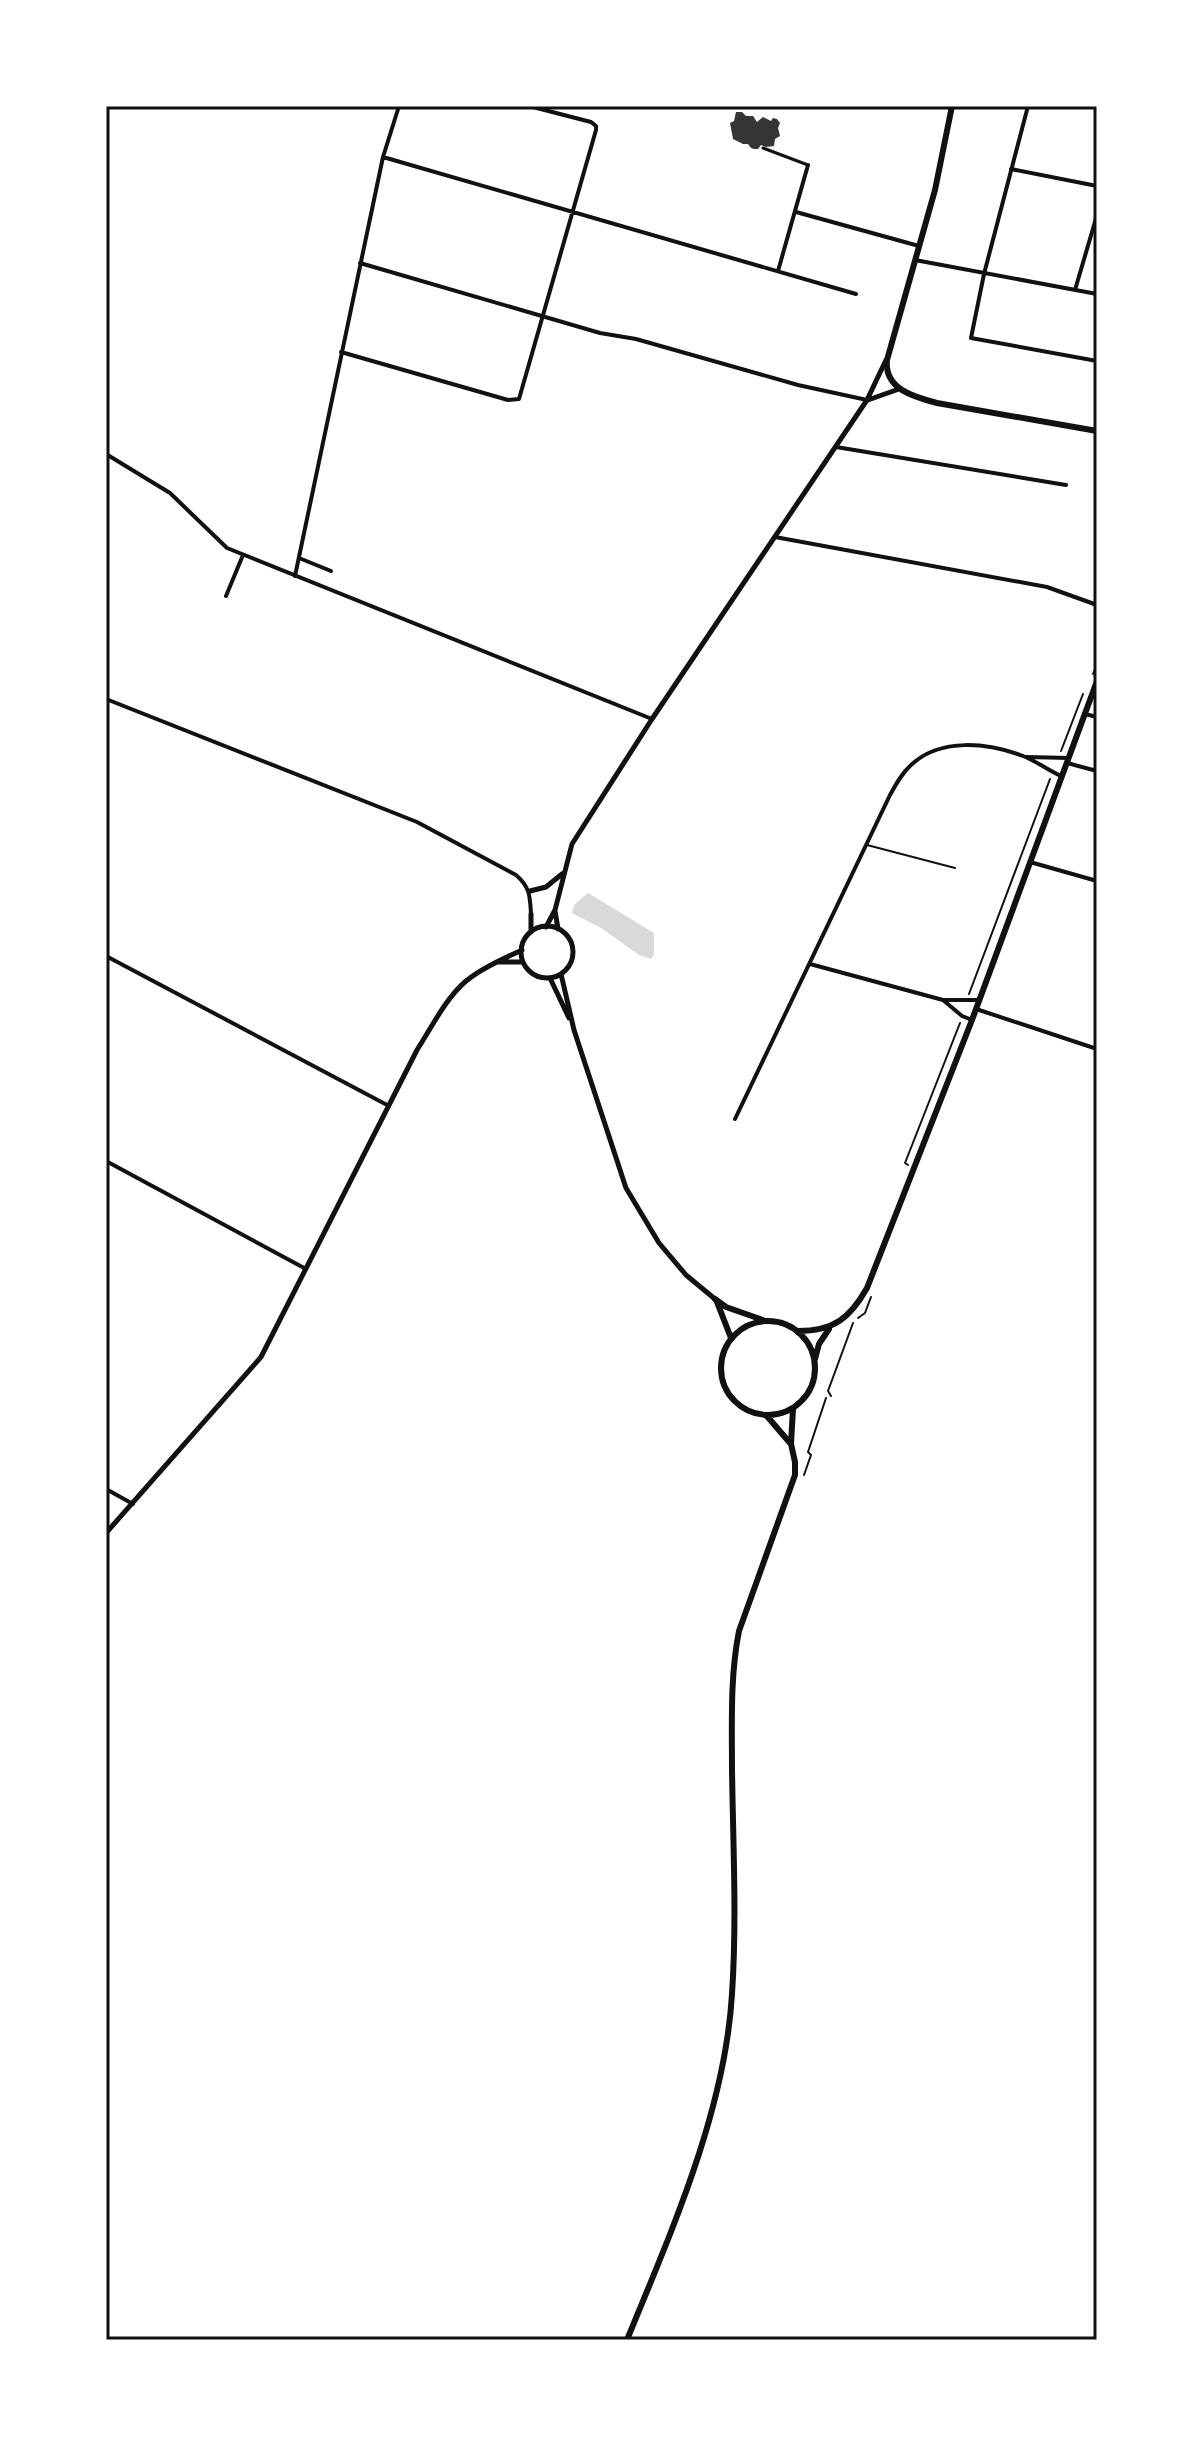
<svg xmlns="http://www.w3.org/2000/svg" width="1203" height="2446" font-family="'PT Sans Narrow',sans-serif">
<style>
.water{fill:#d9d9d9}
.building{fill:#353535}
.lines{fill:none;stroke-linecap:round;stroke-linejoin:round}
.path{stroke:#111;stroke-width:2}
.service{stroke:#111;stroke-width:2}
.pedestrian{stroke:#111;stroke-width:3}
.minor{stroke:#111;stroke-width:4}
.tertiary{stroke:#111;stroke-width:5}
.secondary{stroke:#111;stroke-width:6}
.neatline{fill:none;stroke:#111;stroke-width:3}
</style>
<rect width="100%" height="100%" fill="#fff"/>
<path class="water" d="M588 893 654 933V954L651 959 639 955 601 928 572 913 574 905Z"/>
<path class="building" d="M736 112H742L746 116H753L757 122 763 117 771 121 773 118 777 119 780 123 778 128 780 136 775 139 774 146 766 147 761 145 758 149H754L751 148 748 144H743L733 139 730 123 734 121Z"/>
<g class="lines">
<path class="path" d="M1093 674 1097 664
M1061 751 1083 694
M969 994 1050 779
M908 1165 905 1163 960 1023
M858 1318 865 1313 871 1297
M804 1475 811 1455 808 1452 826 1398"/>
<path class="service" d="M867 845 955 868
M831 1396 828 1391 853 1323"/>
<path class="pedestrian" d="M763 148 808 165"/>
<path class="minor" d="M1028 106 984 274 971 338 1097 361
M383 157 856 294
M1011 169 1097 186
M796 212 919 246
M915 260 1097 294
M360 263 600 333 636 339 798 385 867 400
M778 271 808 165
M1075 290 1097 215
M341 352 508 400 519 399 596 130V126L591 122 529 106
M836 447 1066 485
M106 454 170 493 227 548 652 719
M775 537 1047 587 1097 605
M299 558 331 571
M295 576 383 157 399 106
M226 596 243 555
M106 699 417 822 516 875C530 887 530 896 531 914
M1085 714 1097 717
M1026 757 1069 758
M1067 763 1097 771
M1030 862 1097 881
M106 956 389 1106
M810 964 943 1000
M976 1009 1097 1049
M972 1020 962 1016 943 1000H979
M735 1119 890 795C896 784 902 773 911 765 941 737 988 743 1023 756 1036 761 1048 770 1061 776
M106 1161 306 1269
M106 1489 133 1504"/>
<path class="tertiary" d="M868 400 899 389
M530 891 546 887 562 874
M555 911 558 929
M531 914V932
M521 952a26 26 0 1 1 52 0a26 26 0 1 1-52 0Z
M546 927 555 910 572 844 652 719 867 400 886 360
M497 962H523
M561 974 574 1030 626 1188 659 1243 686 1275 715 1299
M550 978 569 1018
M106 1533 261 1357 417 1050C432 1027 445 999 466 981 482 968 503 959 522 950"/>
<path class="secondary" d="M952 106 935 190 887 360C884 389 914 397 937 403L1097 431
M715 1299 726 1307 763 1320
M717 1302 731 1338
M721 1368a47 47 0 1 1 94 0a47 47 0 1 1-94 0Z
M798 1331C834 1331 850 1318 867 1288L972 1020 1097 681
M815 1359 819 1344 829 1329
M766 1415 790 1443
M627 2340C671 2232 725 2112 732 1994 737 1919 733 1844 732 1769 732 1723 730 1676 739 1631L795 1475V1462L791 1444 793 1409"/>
</g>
<rect width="1203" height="2446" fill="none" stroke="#ffffff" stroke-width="216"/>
<rect x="108" y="108" width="987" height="2230" class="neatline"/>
</svg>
